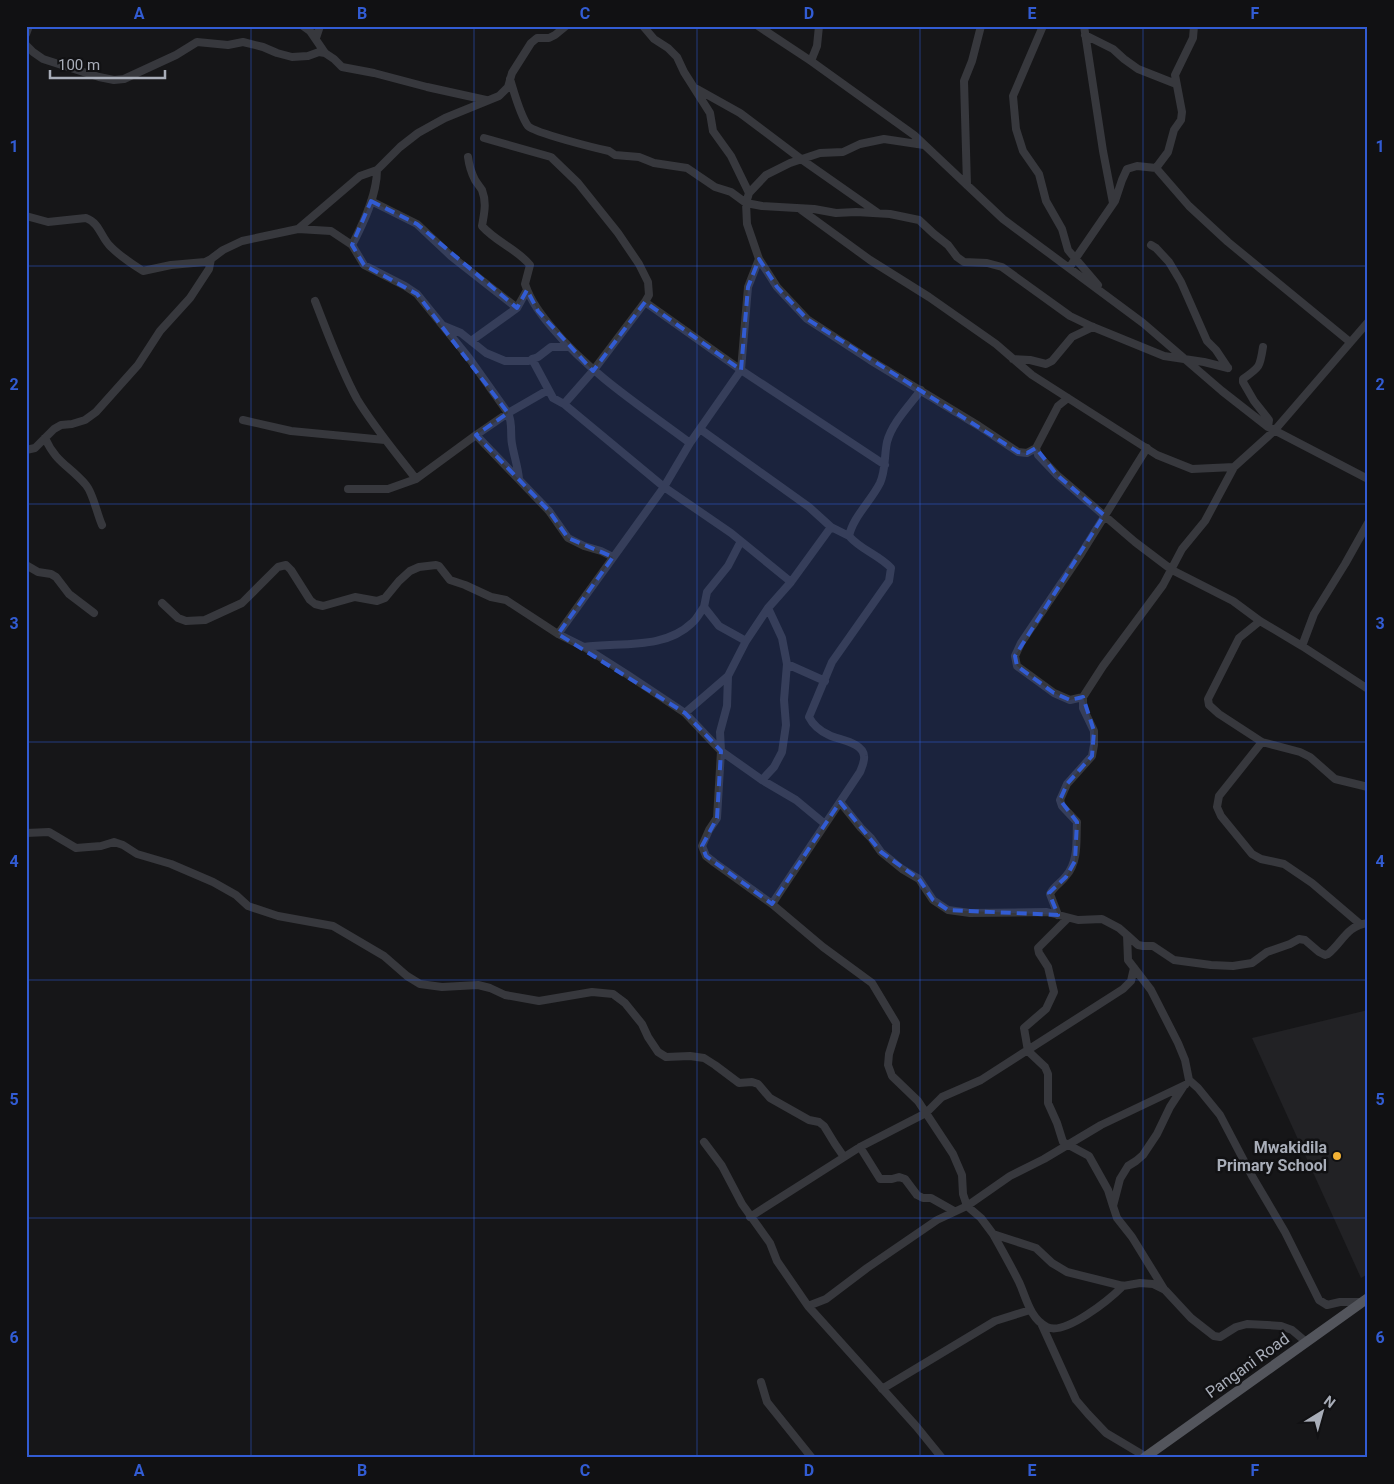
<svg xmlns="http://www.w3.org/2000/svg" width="1394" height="1484" font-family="Roboto,sans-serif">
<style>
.built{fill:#222225}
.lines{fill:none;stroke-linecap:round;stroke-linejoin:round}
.minor{stroke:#37383d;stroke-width:8}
.major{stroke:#53555c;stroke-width:10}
.marked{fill:#325cd3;fill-opacity:0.2;stroke:#325cd3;stroke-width:4;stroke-dasharray:10 6;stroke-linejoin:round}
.grid{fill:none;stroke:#325cd3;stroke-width:1;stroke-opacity:0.55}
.poi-dot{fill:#f2b134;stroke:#111113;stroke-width:2}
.labels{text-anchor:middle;stroke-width:5;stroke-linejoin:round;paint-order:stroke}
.poi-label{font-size:16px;font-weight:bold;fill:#a8adb8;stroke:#111113;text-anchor:end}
.street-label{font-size:16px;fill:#a8adb8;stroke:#111113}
.neatline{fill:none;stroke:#325cd3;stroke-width:2}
.grid-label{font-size:16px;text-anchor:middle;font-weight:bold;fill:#325cd3}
</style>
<rect width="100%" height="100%" fill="#161618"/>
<path class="built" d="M1368 1010V1274L1361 1278 1252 1038Z"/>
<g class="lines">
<path class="minor" d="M303 26 310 31 325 53
M643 26 654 39 668 48 677 57 684 72 710 113 713 131 731 156 749 193 746 203 747 224 759 259 777 287 807 319 870 360 979 426 1018 452 1027 453 1036 448 1058 406 1068 398
M758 26 811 61 914 135 1003 219 1143 323 1222 391 1268 427 1368 479
M1043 26 1013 96 1016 129 1023 151 1039 174 1046 201 1062 229 1068 250 1098 285
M1084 26 1103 151 1113 203
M26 34 29 26
M1085 35 1113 49 1124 59 1138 69 1176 84
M316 38 320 26
M26 45 33 52 43 59 99 77 114 80 124 79 176 55 197 42 228 45 243 42 263 47 277 53 292 57 308 56 319 52 325 53 334 59 342 67 374 73 427 87 486 100
M811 61 817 46 819 26
M510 79C514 92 520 115 528 126 535 133 595 148 609 151L615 155 639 157 654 163 687 168 715 187 731 192 746 203 762 206 814 209 836 213 856 212 890 214 919 220 934 234 948 245 957 257 964 262 987 263 1002 267 1070 316 1093 327 1164 356 1204 362 1228 368
M697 89 740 113 801 159 878 213
M484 138 551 157 578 183 618 233 639 264 648 282 649 295 645 302 593 371 564 404
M468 157C469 165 471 172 475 180 477 183 480 187 482 190 487 203 484 214 482 226 496 242 517 249 530 265L525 284C531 302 542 316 554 330 592 375 642 407 690 443
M1156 168 1168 152 1174 130 1181 120 1182 112 1175 75 1193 38 1194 26
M967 185 964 81 972 61 981 26
M749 193 766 175 790 163 820 153 843 152 860 144 884 139 924 145
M371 201 417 224 451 256 517 308
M800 209 870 260 929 297 996 344 1032 375 1157 455 1192 469 1234 467
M26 216 48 222 86 218C100 223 101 238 111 247 120 256 132 264 143 271L171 265 205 262 211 259
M298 229 331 231 352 245 364 265 405 286 417 294 469 358 508 413C513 423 510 434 512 444 514 456 518 467 519 479
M352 245C363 224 377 195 377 170
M1151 245 1156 248 1169 262 1181 282 1207 341 1216 350 1228 368
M1069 268 1115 201 1122 180 1127 169 1137 166 1156 168 1189 206 1228 242 1350 342
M315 301C328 334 340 368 357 399 374 427 396 453 416 479
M645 302 741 370 885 465
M444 326 461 333 486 353 505 361H528L538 357 551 347H568
M471 341 517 308 527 290
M1263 347C1260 367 1260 367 1243 379V382L1254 401 1269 420 1268 427
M532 359 553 398 564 404 664 487 731 533 791 582
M1013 359 1030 360 1046 364 1052 361 1072 337 1093 327
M243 420 291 431 385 440
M700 429 809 507 831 527 849 536
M476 435 549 511 568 538 584 546 601 551 613 557
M45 438C56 463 70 466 86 485 93 493 97 514 102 525
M1036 448 1038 455 1057 475 1135 542 1172 570 1233 601 1260 621 1302 646 1368 689
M26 450 35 448 54 429 61 425 72 424 85 420 96 412 138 365 160 331 190 298 209 269 211 259 223 250 242 241 298 229 360 176 377 170 400 147 418 133 445 118 499 96 508 87 512 73 531 43 537 38H549L555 35 566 26
M348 489H388L416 479 476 435 508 413 548 390
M741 541 728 566 707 592 704 607 719 626 746 641
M26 565 38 572 51 574 56 577 69 594 94 613
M162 603 178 618 186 621 205 620 242 603 278 567 286 565 291 570 310 600 315 604 323 606 355 597 377 601 385 598 399 581 410 571 419 567 436 565 439 566 450 580 465 585 491 597 506 600 558 634 584 647 628 675 685 713 721 751 762 780 796 800 825 824
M768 608 782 638 787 664 825 681
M1260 621 1239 638 1208 699 1209 705 1219 714 1262 742 1300 752 1310 757 1335 779 1368 787
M558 634 664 487 690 443 741 370 748 287 759 259
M1302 646 1314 614 1345 564 1368 523
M584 647C620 642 664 650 692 623 697 619 700 612 704 607
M728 676 727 706 720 732 721 751 717 818 709 830 702 846 706 856 715 863 772 904 823 947 872 983 896 1023V1032L889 1054 888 1065 892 1076 918 1101 953 1154 962 1175 963 1194 967 1206 981 1218 993 1234 1036 1248 1052 1263 1067 1272 1123 1286 1140 1283 1153 1284 1165 1290 1191 1318 1214 1336 1220 1337 1236 1327 1247 1324 1267 1325 1281 1326 1292 1330 1305 1341
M1083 697 1070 700 1054 693 1017 666 1015 656 1021 643 1081 554 1147 448
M685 713 728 676 746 641 768 608 791 582 831 527
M1262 742 1219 796 1217 807 1221 816 1252 854 1261 859 1284 864 1312 883 1360 924
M762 780 774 767 782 752 786 725 784 700 787 664
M840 802 861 828 871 838 881 852 902 869 919 879 933 900 948 910 970 913 1047 912 1078 920 1102 919 1119 928 1127 935 1128 960 1151 990 1178 1043 1185 1060 1189 1080 1198 1088 1220 1115 1252 1176 1285 1232 1319 1300 1327 1305 1340 1302H1362
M26 833 49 832 76 848 101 846 114 842 123 845 137 854 171 864 213 882 236 895 248 906 278 916 333 926 384 956 407 976 420 984 442 987 478 985 490 988 505 995 539 1001 592 992 613 994 625 1003 642 1024 648 1037 658 1052 666 1057 690 1056 704 1058 715 1065 739 1083 752 1082 758 1084 770 1098 809 1120 819 1122 824 1126 835 1144 844 1157
M772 904 860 772C862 767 865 761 864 756 863 742 838 740 829 735 820 731 813 725 809 717L832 662 889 581 891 568C879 555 861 550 849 536 853 517 871 501 880 483 886 470 884 456 887 442 892 423 909 406 921 390
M1058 915 1050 894C1054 886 1061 883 1066 876 1079 861 1076 840 1077 822L1062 806 1060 800 1067 784 1092 756 1094 745V731L1083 708V697L1103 666 1163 585 1182 549 1205 521 1234 467 1274 431 1368 322
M1068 918 1038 948 1039 953 1048 967 1054 992 1046 1009 1024 1028 1028 1051 1045 1067 1048 1074V1103L1057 1123 1063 1142 1089 1156 1108 1190 1113 1206
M1127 935 1138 945 1143 946H1153L1174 960 1211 965 1233 966 1252 963 1267 952 1290 944 1299 939 1305 940 1319 952 1325 955 1328 954C1343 942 1346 926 1368 923
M704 1142 722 1166 742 1204 770 1243 777 1261 808 1306 826 1299 867 1268 937 1220 967 1206 1010 1176 1044 1159 1101 1125 1185 1085
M860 1147 880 1179H892L899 1177 905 1179 917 1195 923 1198H931L954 1211
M750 1217 860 1147 926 1113 942 1097 981 1080 1123 989 1131 981 1134 968
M993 1234C1002 1250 1011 1266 1019 1282 1026 1297 1030 1319 1047 1327 1065 1336 1110 1299 1123 1286
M1164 1289 1132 1237 1117 1218 1113 1206 1120 1179 1128 1166 1136 1161 1143 1155 1157 1134 1170 1107 1183 1087
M808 1306 916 1426 942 1458
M1041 1323 1076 1400 1088 1414 1106 1433 1148 1458
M761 1382 767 1402 812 1458
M882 1389 995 1321 1030 1310"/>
<path class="major" d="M1144 1458 1368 1298"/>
</g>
<path class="marked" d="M371 201 417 224 517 308 527 290 538 311 593 371 645 302 741 370 748 287 759 259 777 287 807 319 1018 452 1027 453 1036 448 1057 475 1104 515 1015 656 1017 666 1054 693 1070 700 1083 697 1094 731 1092 756 1067 784 1060 800 1077 822 1075 861 1066 877 1049 893 1058 915 948 910 933 900 919 879 881 852 840 802 772 904 706 856 702 846 717 818 721 751 685 713 558 634 613 557 568 538 549 511 476 435 508 413 417 294 364 265 352 245Z"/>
<path class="grid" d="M251 26V1458M474 26V1458M697 26V1458M920 26V1458M1143 26V1458M26 266H1368M26 504H1368M26 742H1368M26 980H1368M26 1218H1368"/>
<circle class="poi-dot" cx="1337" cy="1156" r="5"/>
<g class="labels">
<g class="poi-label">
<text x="1327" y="1153">Mwakidila<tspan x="1327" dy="18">Primary School</tspan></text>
</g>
<g class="street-label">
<text transform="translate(1247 1365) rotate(-36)" y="6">Pangani Road</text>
</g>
</g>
<rect width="1394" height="1484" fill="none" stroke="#111113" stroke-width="55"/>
<g transform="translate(1322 1412) rotate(37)" stroke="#111113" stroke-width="4" paint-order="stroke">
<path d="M0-4L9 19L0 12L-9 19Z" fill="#a8adb8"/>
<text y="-8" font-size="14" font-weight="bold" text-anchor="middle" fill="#a8adb8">N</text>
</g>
<path d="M50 70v8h115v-8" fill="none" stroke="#a8adb8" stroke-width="2.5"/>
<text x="58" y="70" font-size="15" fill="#a8adb8" stroke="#111113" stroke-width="4" paint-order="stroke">100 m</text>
<rect x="28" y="28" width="1338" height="1428" class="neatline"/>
<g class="grid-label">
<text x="139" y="19">A</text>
<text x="362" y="19">B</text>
<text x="585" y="19">C</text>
<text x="809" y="19">D</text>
<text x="1032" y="19">E</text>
<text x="1255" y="19">F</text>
<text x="14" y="152">1</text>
<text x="1380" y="152">1</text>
<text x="14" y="390">2</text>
<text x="1380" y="390">2</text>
<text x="14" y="629">3</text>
<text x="1380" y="629">3</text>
<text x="14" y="867">4</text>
<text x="1380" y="867">4</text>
<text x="14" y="1105">5</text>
<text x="1380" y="1105">5</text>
<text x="14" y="1343">6</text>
<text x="1380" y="1343">6</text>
<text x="139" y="1476">A</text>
<text x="362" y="1476">B</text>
<text x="585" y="1476">C</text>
<text x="809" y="1476">D</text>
<text x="1032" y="1476">E</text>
<text x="1255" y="1476">F</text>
</g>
</svg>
